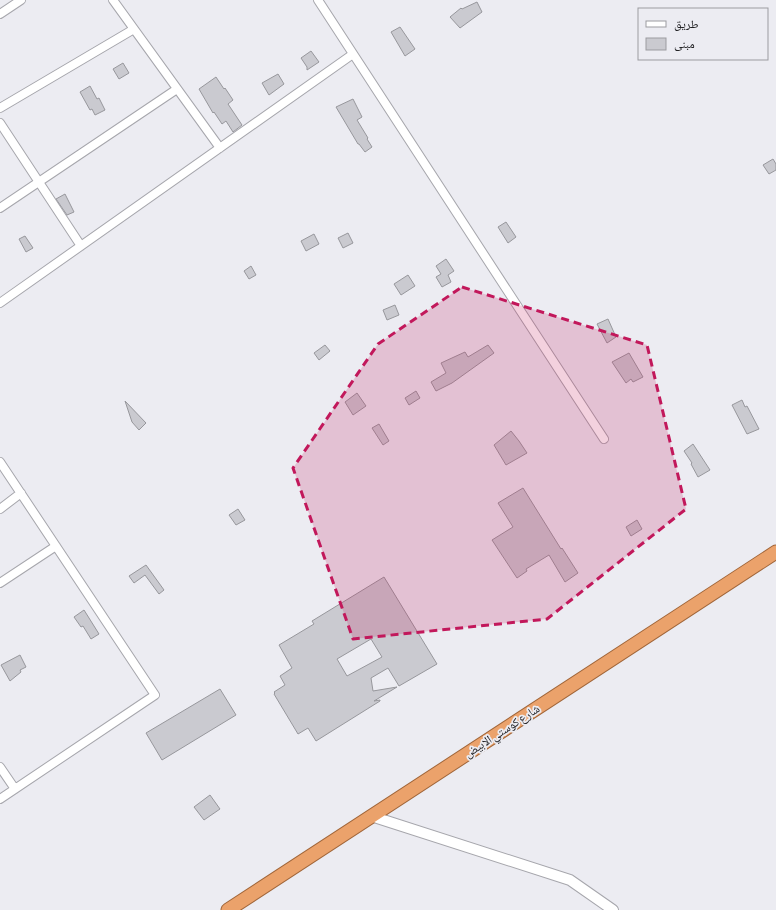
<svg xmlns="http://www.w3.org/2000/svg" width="776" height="910" font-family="'Asap Condensed','Noto Naskh Arabic',sans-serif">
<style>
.building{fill:#cacad0;stroke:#97979c;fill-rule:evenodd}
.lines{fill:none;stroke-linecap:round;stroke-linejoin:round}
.minor-casing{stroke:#a6a6ac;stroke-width:10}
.tertiary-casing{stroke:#a6a6ac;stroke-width:12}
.trunk-casing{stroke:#a1663a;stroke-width:15}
.minor{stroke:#fff;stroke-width:8}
.tertiary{stroke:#fff;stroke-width:10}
.trunk{stroke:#eba26b;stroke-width:13}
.marked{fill:#c2185b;fill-opacity:0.2;stroke:#c2185b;stroke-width:3;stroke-dasharray:8 5;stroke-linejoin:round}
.labels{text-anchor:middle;stroke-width:3.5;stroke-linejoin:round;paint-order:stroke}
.street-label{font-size:12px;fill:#212124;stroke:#ececf2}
</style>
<rect width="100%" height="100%" fill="#ececf2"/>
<path class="building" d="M477 2 482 12 460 28 450 17 461 8 462 9Z
M400 27 415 49 405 56 391 32Z
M311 51 319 62 307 70V67L301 58Z
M123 63 129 73 119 79 113 69Z
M278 74 284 84 269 95 262 83Z
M216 77 224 89 225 88 233 100 228 104 242 125 233 132 226 121 222 124 214 112 213 113 199 89Z
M90 86 97 99 99 98 105 110 95 115 92 109 90 110 80 92Z
M353 99 362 117 357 120 368 138 367 139 372 147 365 152 359 144H358L336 107Z
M773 159 776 164V170L769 174 763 165Z
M65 194 74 212 67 215 56 199Z
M506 222 516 237 508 243 498 227Z
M348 233 353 243 343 248 338 238Z
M314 234 319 244 306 251 301 241Z
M25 236 33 248 26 252 19 239Z
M446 259 454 271 448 275 451 282 442 287 436 277 441 274 436 266Z
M251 266 256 275 249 279 244 271Z
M408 275 415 286 401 295 394 284Z
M395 305 399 315 387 320 383 310Z
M608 319 616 337 607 343 597 324Z
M325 345 330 351 319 360 314 353Z
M488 345 494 353 452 383 436 391 431 382 446 373 441 363 465 352 468 357Z
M629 353 643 377 633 382 631 379 626 383 612 362Z
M416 391 420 398 409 405 405 398Z
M357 393 366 406 353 415 345 402Z
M742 400 745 407 747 406 759 429 747 434 732 405Z
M125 401 146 423 139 430 132 422Z
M379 424 389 441 383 445 372 428Z
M511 431 519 441 527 453 506 465 494 445Z
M693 444 710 470 698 477 691 464 692 463 684 451Z
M523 488 561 549 562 548 578 573 565 582 549 555 526 569 527 571 517 578 492 540 513 527 498 503Z
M238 509 245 520 236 525 229 515Z
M637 520 642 529 631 536 626 527Z
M146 565 164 590 159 594 145 575 134 583 129 576Z
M384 577 437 664 399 686 388 668 371 678 373 691 397 687 374 701 380 700V701L316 741 308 728 298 734 274 694 275 693 274 692 285 685 280 676 292 668 279 645 314 624 312 621ZM371 639 382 657 347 676 337 659Z
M84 610 99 634 91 639 83 626 81 627 74 617Z
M20 655 26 667 20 670 21 672 10 681 1 665Z
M220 689 236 715 162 760 146 733Z
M210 795 220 809 204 820 194 807Z"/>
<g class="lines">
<defs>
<path id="minor" d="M113 0 220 148
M318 0 604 439
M0 14 21 0
M0 108 134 29
M0 123 81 246
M0 208 177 89
M0 303 353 54
M0 462 155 695 0 799
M0 509 21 493
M0 583 56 546
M0 767 15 789"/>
<path id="tertiary" d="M371 816 570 880 613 910"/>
<path id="trunk" d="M228 910 776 552"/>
</defs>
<use href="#minor" class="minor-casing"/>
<use href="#tertiary" class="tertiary-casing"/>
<use href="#trunk" class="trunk-casing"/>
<use href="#minor" class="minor"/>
<use href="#tertiary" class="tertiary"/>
<use href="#trunk" class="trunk"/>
</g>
<path class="marked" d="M462 287 647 345 686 509 547 619 353 639 293 468 378 344Z"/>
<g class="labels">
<g class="street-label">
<text transform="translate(502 731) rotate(-33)" y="4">شارع كوستي الابيض</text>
</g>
</g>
<rect x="638" y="8" width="130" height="52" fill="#ececf2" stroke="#9b9ba0"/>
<rect x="646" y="21" width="20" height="6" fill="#ffffff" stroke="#9b9ba0"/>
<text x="674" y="28" font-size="12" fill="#212124">طريق</text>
<rect x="646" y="38" width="20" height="12" fill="#cacad0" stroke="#9b9ba0"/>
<text x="674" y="48" font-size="12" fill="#212124">مبنى</text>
</svg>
